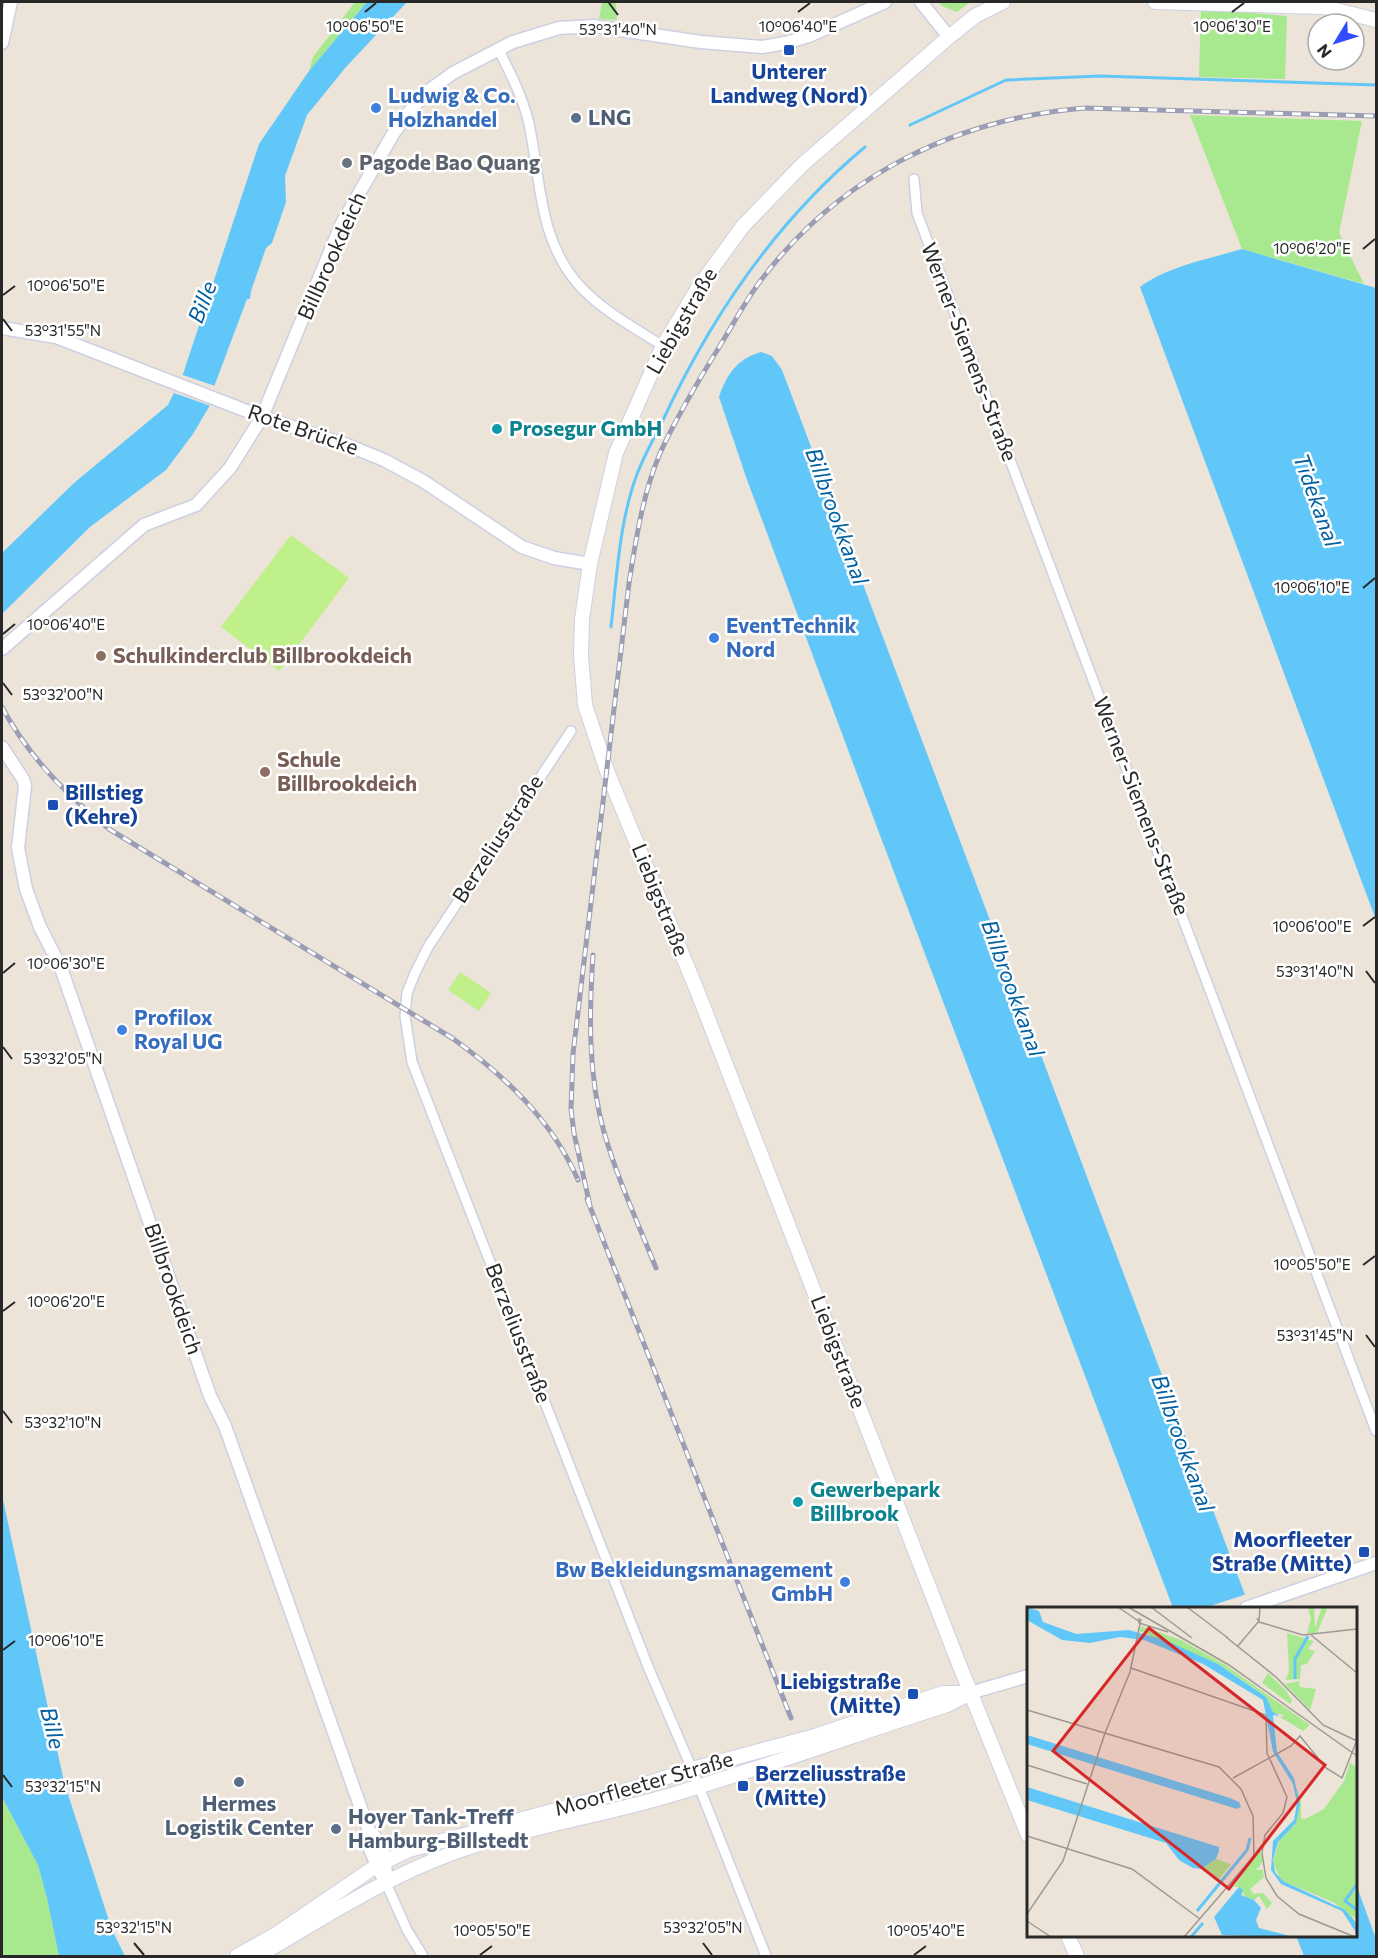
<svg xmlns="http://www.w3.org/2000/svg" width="1378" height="1958" font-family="Commissioner,sans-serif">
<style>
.green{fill:#a8e88f}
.pitch{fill:#bff089}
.water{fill:#61c7f8}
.pier{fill:#ece4d8}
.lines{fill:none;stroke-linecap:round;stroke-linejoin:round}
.stream{stroke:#61c7f8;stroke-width:3}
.minor-casing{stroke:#cdd0e3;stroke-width:12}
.tertiary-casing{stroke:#cdd0e3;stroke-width:15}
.secondary-casing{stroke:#cdd0e3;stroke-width:16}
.minor{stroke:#fff;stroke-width:9}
.tertiary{stroke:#fff;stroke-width:12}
.secondary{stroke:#fff;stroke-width:14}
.rail-casing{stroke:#9a9db4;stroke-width:5}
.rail{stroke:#fff;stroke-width:3;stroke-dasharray:9;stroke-linecap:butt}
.ticks{fill:none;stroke:#282828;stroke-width:2}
.transit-dot{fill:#1a4fb4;stroke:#fff;stroke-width:2}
.shop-dot{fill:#3f7fe0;stroke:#fff;stroke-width:2}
.service-dot{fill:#5c6f8a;stroke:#fff;stroke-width:2}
.worship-dot{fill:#6b7280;stroke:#fff;stroke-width:2}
.culture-dot{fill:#0f9aa8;stroke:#fff;stroke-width:2}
.education-dot{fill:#8d6e63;stroke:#fff;stroke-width:2}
.labels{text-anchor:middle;stroke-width:5;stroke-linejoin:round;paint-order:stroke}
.transit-label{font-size:21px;font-weight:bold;fill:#164399;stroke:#fff;text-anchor:start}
.shop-label{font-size:21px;font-weight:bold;fill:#366cbe;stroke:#fff;text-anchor:start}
.service-label{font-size:21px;font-weight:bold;fill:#4e5e75;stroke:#fff;text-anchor:start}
.worship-label{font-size:21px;font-weight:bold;fill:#5b616d;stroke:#fff;text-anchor:start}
.street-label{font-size:21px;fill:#282828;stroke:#fff}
.culture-label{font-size:21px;font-weight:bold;fill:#0d838f;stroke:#fff;text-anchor:start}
.education-label{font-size:21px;font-weight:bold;fill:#785e54;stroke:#fff;text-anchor:start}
.water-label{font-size:22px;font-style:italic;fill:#0361a1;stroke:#fff}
.inset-river{fill:none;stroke:#61c7f8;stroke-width:3}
.inset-road{fill:none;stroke:#9e9992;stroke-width:1.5}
.view{fill:#d62828;fill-opacity:0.15;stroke:#d62828;stroke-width:3}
.inset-edge{fill:none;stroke:#282828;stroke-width:3}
.ticks-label{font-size:15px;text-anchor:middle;fill:#282828;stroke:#fff;stroke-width:5;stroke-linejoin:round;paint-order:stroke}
</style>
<rect width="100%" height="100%" fill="#ece4d8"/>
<path class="green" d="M355 2H367L309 71 313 57Z
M602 2H616L617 20 599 19Z
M939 2H970L957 12 942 6Z
M1201 9 1287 16 1285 79 1199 77Z
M1190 115 1362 121 1339 233 1364 284 1242 249Z
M2 1797 38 1865 47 1898 59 1956H2Z"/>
<path class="pitch" d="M291 535 349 578 279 671 221 627Z
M460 972 491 993 479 1011 448 990Z"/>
<path class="water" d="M367 2H407L346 67 307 115 285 176 286 202 272 243 266 248 251 291 250 299H247L215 384 209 407 193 434 166 470 90 527 2 614V553L74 483 168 405 183 374 259 144 309 71Z
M1242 249 1376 288V920L1140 287C1168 266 1209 259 1242 249Z
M761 352 772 356 782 370 1250 1608H1173L878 830 746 477 719 397C727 374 737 359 761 352Z
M2 1495 64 1782 112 1930 125 1956H59L47 1898 38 1865 2 1797Z
M1356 1884 1376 1939V1956H1304L1296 1936H1356Z"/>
<path class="pier" d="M180 374 218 387 211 406 171 392Z
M1247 1594 1253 1608H1204Z"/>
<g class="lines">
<path class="stream" d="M910 125 1006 80 1100 76 1376 85
M611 627C617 576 619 523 637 474 644 456 654 438 663 420 711 317 776 221 865 147"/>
<defs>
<path id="minor" d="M498 48C510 73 523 97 529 124 541 180 538 238 578 284 601 310 633 327 663 346
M914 179 917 213 1376 1431
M571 731 428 947 415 973 407 993 405 1016 412 1062 649 1669 692 1769 766 1956
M386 1883 407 1930 423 1956"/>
<path id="tertiary" d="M921 2 949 37
M2 43 11 2
M2 328 56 337 262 417 347 445 384 460 423 481 522 547 554 558 590 564
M2 649 144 525 196 505 230 468 262 417 341 225 393 134 413 107 431 89 453 73 513 42 559 28 593 26 701 42 762 47 785 43 809 36 885 2
M2 747 23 779 25 786 18 848 26 889 40 927 61 968 210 1396 225 1426 369 1831C385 1844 386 1863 386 1883
M1246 1608 1376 1563
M970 1693 1028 1676
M369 1831 366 1840 381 1874"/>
<path id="secondary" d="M1003 2 975 16 949 37 803 164 743 226 700 285 663 346 616 453 590 564 582 619 581 655 585 705 607 771 698 993 959 1664 1028 1835
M1155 2 1324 7 1376 20
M1068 1936 1077 1956
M237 1956 275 1935 376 1866 409 1850 615 1794 692 1769 815 1736 943 1693H970
M258 1956C320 1920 382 1879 450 1854 517 1829 589 1818 657 1799 755 1771 850 1736 947 1705L967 1695"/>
</defs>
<use href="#minor" class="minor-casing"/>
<use href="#tertiary" class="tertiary-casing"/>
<use href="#secondary" class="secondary-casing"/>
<use href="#minor" class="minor"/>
<use href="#tertiary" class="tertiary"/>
<use href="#secondary" class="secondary"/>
<defs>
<path id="rail" d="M2 707C28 756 66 795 109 829L452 1038C504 1075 552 1120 578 1180
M593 955C589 1014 588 1075 604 1132 617 1178 638 1223 656 1268
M587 1199 791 1718
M590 1206 574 1133 571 1109 573 1054 629 583C636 539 643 492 661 451 678 414 700 378 721 344 735 321 748 296 765 275 843 174 959 118 1085 108L1376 116"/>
</defs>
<use href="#rail" class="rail-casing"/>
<use href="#rail" class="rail"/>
</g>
<path class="ticks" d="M609 3 618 15M365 12 376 3M798 12 810 3M1232 12 1244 3M1363 249 1375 239M3 295 15 286M3 319 12 331M1363 588 1375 578M3 634 15 624M3 683 12 695M1363 926 1375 917M1366 971 1375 983M3 973 15 963M3 1047 12 1059M1363 1265 1375 1256M3 1311 15 1302M1366 1335 1375 1347M3 1411 12 1423M3 1650 15 1641M3 1775 12 1787M134 1943 144 1955M703 1943 712 1955M480 1955 492 1946M914 1955 926 1946"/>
<g class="transit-dot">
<rect x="783" y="44" width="12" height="12" rx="3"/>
<rect x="47" y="799" width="12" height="12" rx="3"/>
<rect x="1358" y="1546" width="12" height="12" rx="3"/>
<rect x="907" y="1688" width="12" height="12" rx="3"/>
<rect x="737" y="1780" width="12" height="12" rx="3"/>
</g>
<g class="shop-dot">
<circle cx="376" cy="108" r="6"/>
<circle cx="714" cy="638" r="6"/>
<circle cx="122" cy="1030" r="6"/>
<circle cx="845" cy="1582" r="6"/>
</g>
<g class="service-dot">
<circle cx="576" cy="118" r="6"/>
<circle cx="239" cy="1782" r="6"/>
<circle cx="336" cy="1829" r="6"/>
</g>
<circle class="worship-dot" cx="347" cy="163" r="6"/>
<g class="culture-dot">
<circle cx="497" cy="429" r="6"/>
<circle cx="798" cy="1502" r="6"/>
</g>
<g class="education-dot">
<circle cx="101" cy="656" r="6"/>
<circle cx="265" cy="772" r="6"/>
</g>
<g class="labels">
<g class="transit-label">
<text x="789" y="79" text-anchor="middle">Unterer<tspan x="789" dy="24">Landweg (Nord)</tspan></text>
<text x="65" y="800">Billstieg<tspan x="65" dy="24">(Kehre)</tspan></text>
<text x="1352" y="1547" text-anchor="end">Moorfleeter<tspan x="1352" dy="24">Straße (Mitte)</tspan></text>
<text x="901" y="1689" text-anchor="end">Liebigstraße<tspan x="901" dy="24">(Mitte)</tspan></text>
<text x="755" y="1781">Berzeliusstraße<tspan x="755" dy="24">(Mitte)</tspan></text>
</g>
<g class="shop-label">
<text x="388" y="103">Ludwig &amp; Co.<tspan x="388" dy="24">Holzhandel</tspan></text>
<text x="726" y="633">EventTechnik<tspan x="726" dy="24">Nord</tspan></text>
<text x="134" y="1025">Profilox<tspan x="134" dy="24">Royal UG</tspan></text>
<text x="833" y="1577" text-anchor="end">Bw Bekleidungsmanagement<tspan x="833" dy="24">GmbH</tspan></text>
</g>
<g class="service-label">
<text x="588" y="125">LNG</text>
<text x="239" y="1811" text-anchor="middle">Hermes<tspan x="239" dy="24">Logistik Center</tspan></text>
<text x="348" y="1824">Hoyer Tank-Treff<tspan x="348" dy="24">Hamburg-Billstedt</tspan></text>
</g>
<g class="worship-label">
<text x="359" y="170">Pagode Bao Quang</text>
</g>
<g class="street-label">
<text transform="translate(332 256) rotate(-66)" y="7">Billbrookdeich</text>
<text transform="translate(682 321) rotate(-60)" y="7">Liebigstraße</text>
<text transform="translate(969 352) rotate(69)" y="7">Werner-Siemens-Straße</text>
<text transform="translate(303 430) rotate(19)" y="7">Rote Brücke</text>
<text transform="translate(1141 806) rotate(69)" y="7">Werner-Siemens-Straße</text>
<text transform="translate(498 839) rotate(-57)" y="7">Berzeliusstraße</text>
<text transform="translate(660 900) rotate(68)" y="7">Liebigstraße</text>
<text transform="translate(173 1289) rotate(71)" y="7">Billbrookdeich</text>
<text transform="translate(518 1333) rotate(69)" y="7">Berzeliusstraße</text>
<text transform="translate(838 1352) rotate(69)" y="7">Liebigstraße</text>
<text transform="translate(644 1784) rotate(-16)" y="7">Moorfleeter Straße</text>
</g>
<g class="culture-label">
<text x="509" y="436">Prosegur GmbH</text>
<text x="810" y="1497">Gewerbepark<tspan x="810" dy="24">Billbrook</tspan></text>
</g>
<g class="education-label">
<text x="113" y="663">Schulkinderclub Billbrookdeich</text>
<text x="277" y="767">Schule<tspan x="277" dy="24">Billbrookdeich</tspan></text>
</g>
<g class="water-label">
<text transform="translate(202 302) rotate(-69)" y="8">Bille</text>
<text transform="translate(1317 500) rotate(70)" y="8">Tidekanal</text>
<text transform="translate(837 516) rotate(70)" y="8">Billbrookkanal</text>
<text transform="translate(1013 988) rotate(70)" y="8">Billbrookkanal</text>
<text transform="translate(1183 1443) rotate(70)" y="8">Billbrookkanal</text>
<text transform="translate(53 1728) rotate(76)" y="8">Bille</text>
</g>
</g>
<g transform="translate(1027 1607)">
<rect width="330" height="330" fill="#ece4d8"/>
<path d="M281 0H287L288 21 295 0 300 2 290 26H280L284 12ZM115 19 154 33 197 57 283 118 276 124 253 110 258 108 246 106 239 90 218 75 191 57 112 24ZM260 26 287 34 281 42 288 44 280 57 274 58 273 72 258 73 262 65ZM241 66 268 92 258 83 265 93 263 97 235 76ZM272 74 273 80 289 82 283 103 258 77ZM323 156 330 160V312L324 308 330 318 308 296 254 273 246 256 253 231 267 219 273 197 270 181 274 195V211L278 212 297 202 317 174ZM233 242 236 255 229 263H236L237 270 223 282 227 287 236 286 245 296 240 302 232 289 227 293 219 291 212 280H207ZM189 252 204 257 192 272 177 260Z" fill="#a8e88f"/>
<path d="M0 0 12 4 16 15 49 27 102 23 138 33 191 57 239 90 246 105 253 109 246 108 250 145 267 171 273 197 269 216 251 235 246 253 248 265 256 274 318 303 330 317V327L315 304 254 277 244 263 246 234 267 213 270 196 266 177 246 145 236 93 176 57 117 33 93 30 63 36 35 33 0 13ZM0 128 203 191 212 195 214 200 210 202 0 137ZM0 180 192 240V244L189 252 174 262 166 261 152 253 139 236 0 193ZM212 280 216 283 214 288 227 293 234 301 229 313 232 321 267 330 195 328 187 310Z" fill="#61c7f8"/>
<path class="inset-river" d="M268 72V52L281 29M330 277 318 294 330 303M170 304 220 243 223 231M164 330 176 316"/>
<path class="inset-road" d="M91 0 113 15M101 0 202 58 330 149M124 0 165 31M160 0 201 31M112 11V16L141 25M230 11 232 15 276 28 330 22M284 28 330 66M199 30 249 70 296 118 330 134M210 40 232 14 233 0M104 61 239 108 240 146 260 190 256 206 238 228 235 246 239 271 250 289 272 307 328 330M0 103 192 160 214 182 226 209 227 249 157 330M78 126 103 65 114 12M0 158 60 177M206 171 264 139 273 129 299 161 315 171 330 133M0 229 105 262 173 312M0 307 36 254 78 126M0 314 24 330"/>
<path class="view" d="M122 21 298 158 202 282 26 144Z"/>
<rect width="330" height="330" class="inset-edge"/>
</g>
<g class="ticks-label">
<text x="365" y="32">10°06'50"E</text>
<text x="798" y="32">10°06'40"E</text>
<text x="1232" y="32">10°06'30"E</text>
<text x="618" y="35">53°31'40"N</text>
<text x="1312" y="254">10°06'20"E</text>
<text x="66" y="291">10°06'50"E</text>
<text x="63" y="336">53°31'55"N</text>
<text x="1312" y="593">10°06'10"E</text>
<text x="66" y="630">10°06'40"E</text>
<text x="63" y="700">53°32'00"N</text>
<text x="1312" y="932">10°06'00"E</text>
<text x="66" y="969">10°06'30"E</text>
<text x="1315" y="977">53°31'40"N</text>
<text x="63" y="1064">53°32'05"N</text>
<text x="1312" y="1270">10°05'50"E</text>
<text x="66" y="1307">10°06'20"E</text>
<text x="1315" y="1341">53°31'45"N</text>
<text x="63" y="1428">53°32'10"N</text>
<text x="66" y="1646">10°06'10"E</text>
<text x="63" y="1792">53°32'15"N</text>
<text x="134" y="1933">53°32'15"N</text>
<text x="703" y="1933">53°32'05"N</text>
<text x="492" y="1936">10°05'50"E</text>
<text x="926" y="1936">10°05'40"E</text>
</g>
<rect width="1378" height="1958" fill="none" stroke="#282828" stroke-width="6"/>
<g transform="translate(1336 42) rotate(232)"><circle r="28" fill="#ffffff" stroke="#a9a9a9" stroke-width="1.5"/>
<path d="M0-4.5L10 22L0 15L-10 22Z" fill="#314cff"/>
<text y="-9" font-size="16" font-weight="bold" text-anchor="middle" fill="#282828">N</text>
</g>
</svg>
